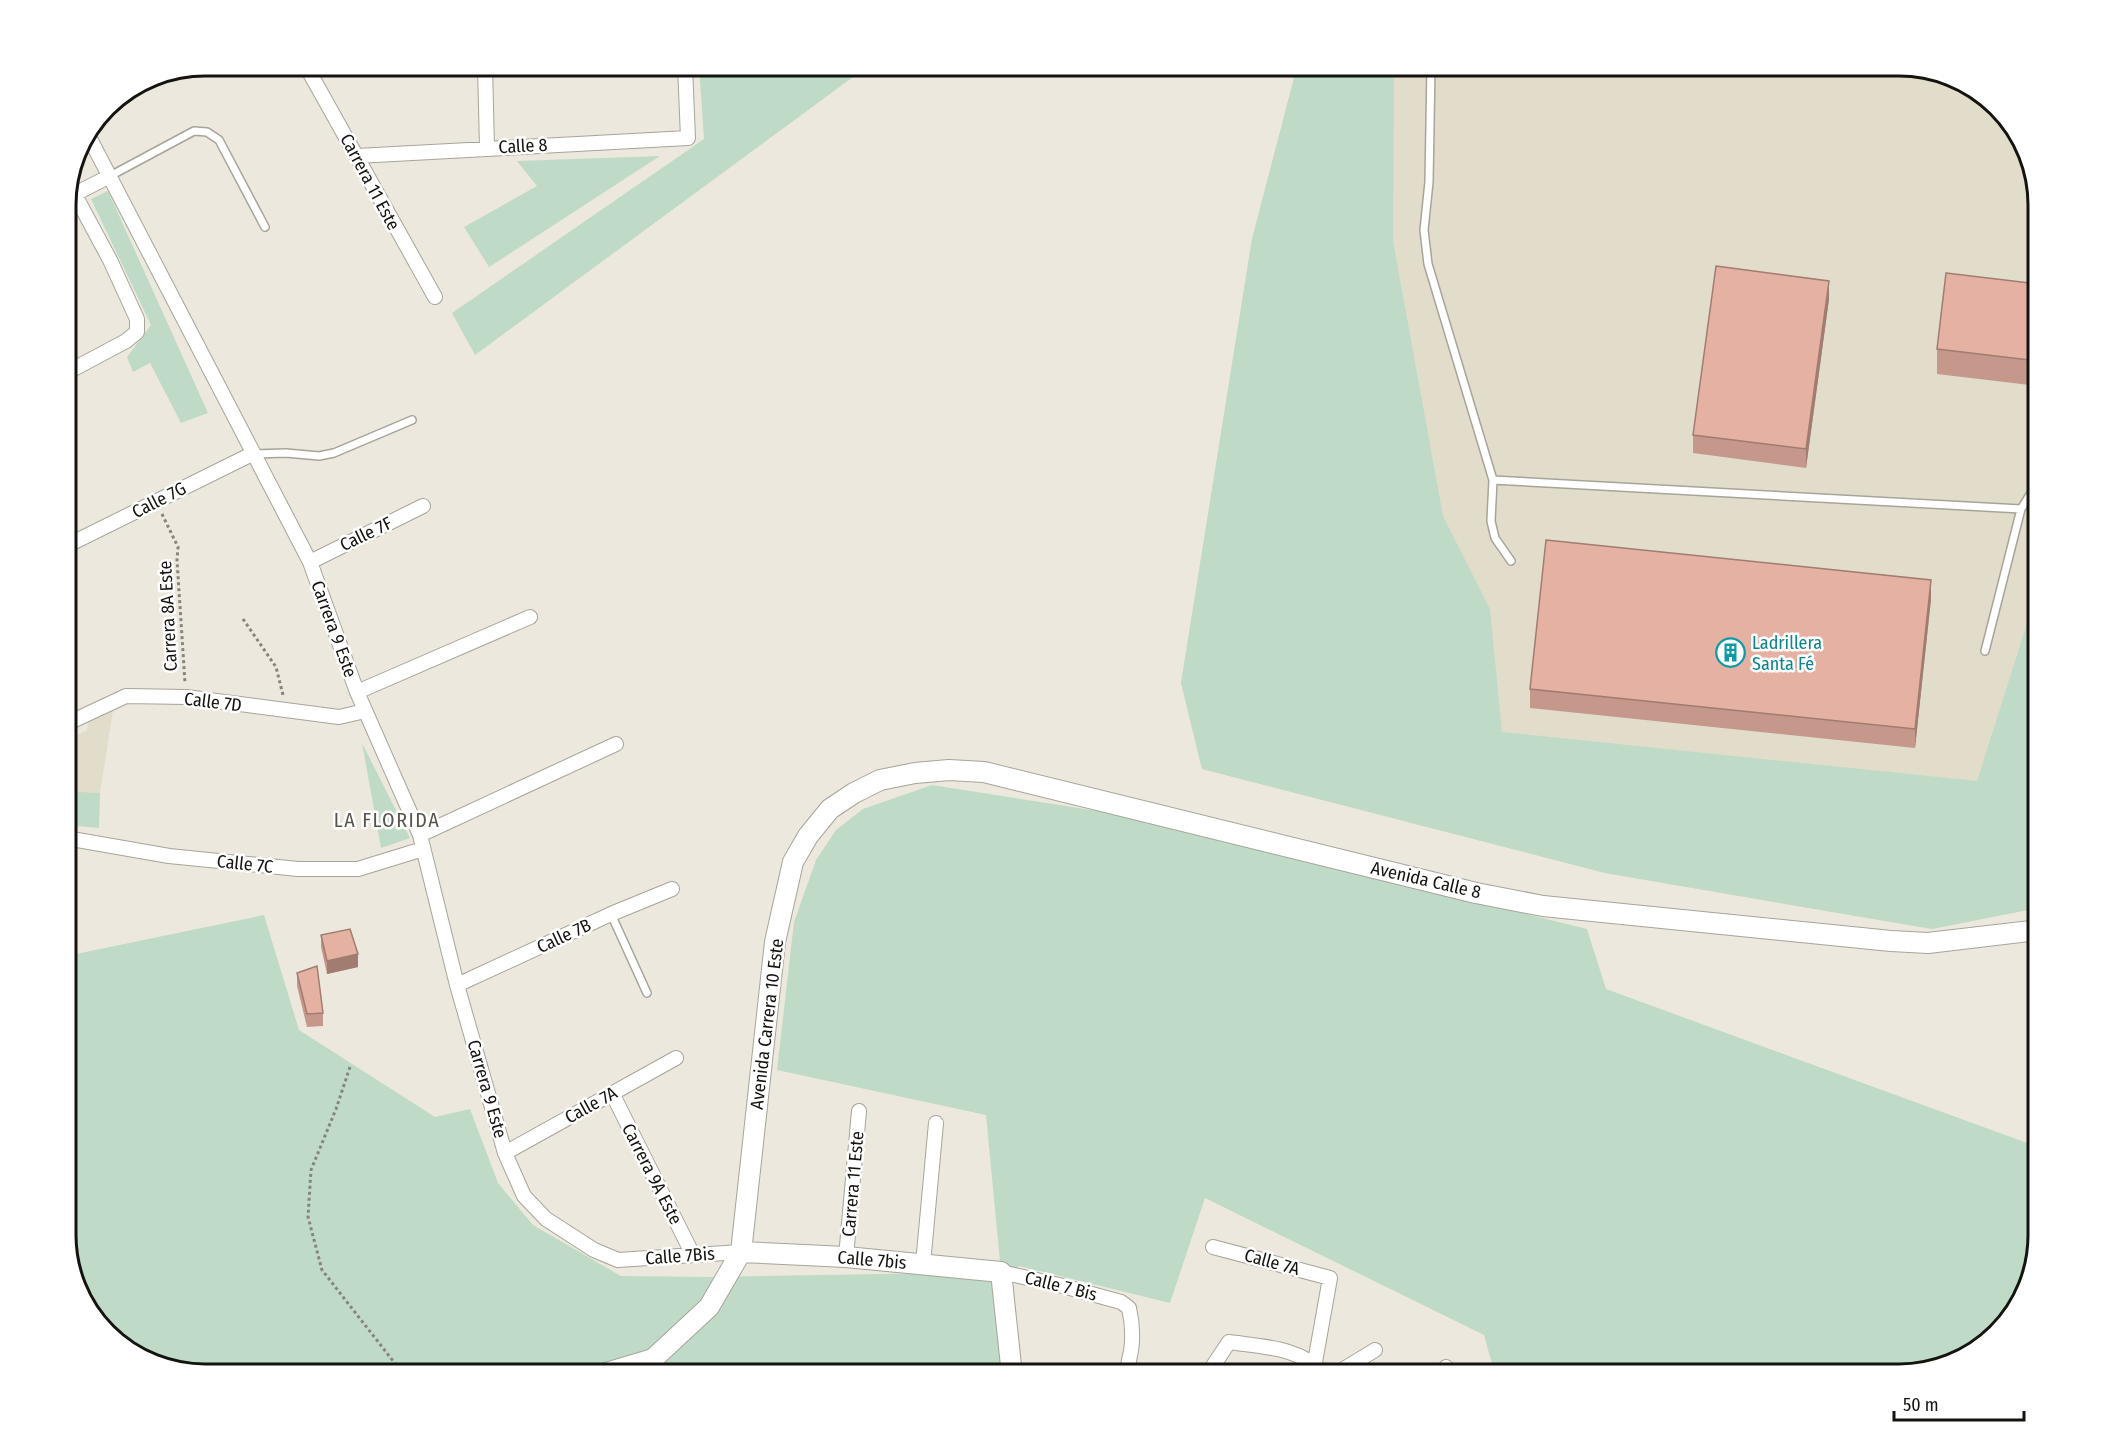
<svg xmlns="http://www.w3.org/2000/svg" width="2104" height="1441" font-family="'Fira Sans Condensed',sans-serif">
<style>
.built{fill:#e2dcca}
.green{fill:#bfdbc7}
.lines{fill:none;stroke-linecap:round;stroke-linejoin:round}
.lane-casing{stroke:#a7a499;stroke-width:10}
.street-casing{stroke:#a7a499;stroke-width:16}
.secondary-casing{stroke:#a7a499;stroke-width:22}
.path{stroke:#86847c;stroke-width:3;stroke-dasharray:3 3;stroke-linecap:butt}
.lane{stroke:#fff;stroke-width:7}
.street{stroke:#fff;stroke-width:14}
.secondary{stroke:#fff;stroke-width:20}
.wall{fill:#c5988b}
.shaded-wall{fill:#a07c71}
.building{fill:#e5b1a2;stroke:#a07c71;stroke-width:1.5}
.labels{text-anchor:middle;stroke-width:5;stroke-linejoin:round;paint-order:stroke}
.street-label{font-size:18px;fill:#14130f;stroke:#fff}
.culture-label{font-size:18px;fill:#0d838f;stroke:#fff;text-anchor:start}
.neighbourhood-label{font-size:20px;letter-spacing:1.5px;fill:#58554b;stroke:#fff}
.rim{fill:none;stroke:#14130f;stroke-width:3}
</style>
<rect width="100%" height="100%" fill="#ece8dd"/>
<path class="built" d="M1245 66H1899L1976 90 2023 143 2038 205V908L1932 929 1605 873 1202 769 1181 683 1252 239 1294 78Z
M113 710 100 793 66 791V741L87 730 89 721Z"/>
<path class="green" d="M699 66H868L475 355 452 313 704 139Z
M1245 66H1387L1394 79 1393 241 1443 516 1490 609 1502 732 1977 781 2038 589V908L1932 929 1605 873 1202 769 1181 683 1252 239 1294 78Z
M660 156 489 267 464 227 537 186 517 161Z
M108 191 208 413 181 423 150 363 133 372 127 357 151 325 91 199Z
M362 743 410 838 381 848Z
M932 785 1130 816 1587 929 1606 989 2038 1147V1236L2014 1313 1968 1357 1899 1375H1495L1484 1335 1205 1198 1170 1303 1019 1266 995 1282 1005 1375H205L128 1351 84 1305 66 1244V946L76 954 264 915 299 1030 435 1117 470 1109 498 1183 533 1225 621 1276 709 1277 1001 1272 986 1115 777 1070 794 922 816 860 836 830 863 809Z
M66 791 100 793 99 828 66 825Z"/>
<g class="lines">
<defs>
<path id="lane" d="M1431 66 1429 182 1424 230 1428 264 1493 480 2021 509 2038 482
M110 176 194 131 207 132 219 140 265 227
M254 454 286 453 319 456 334 453 412 420
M1493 480 1491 521 1495 538 1511 561
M1985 651 2021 509
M611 914 647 993"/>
<path id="street" d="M306 66 435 297
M485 66 487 148
M103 113 122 97
M88 135 310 562 357 692 420 835 457 985 505 1153 524 1196 546 1219 594 1250 618 1260 741 1252
M357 156 688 138 685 66
M67 198 110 176
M66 373 126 341 137 332V319L110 260 75 195
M66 546 252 454
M310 562 423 506
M357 692 530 617
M66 724 126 696 186 697 339 717 365 711
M420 835 616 744
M66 838 169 856 298 869H358L423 849
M457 985 611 914 672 889
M612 1093 693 1255
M505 1153 676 1058
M1213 1247 1330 1278 1315 1362
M846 1257 859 1111
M923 1264 936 1123
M1001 1272 1059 1285 1121 1302 1129 1308C1132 1321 1133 1338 1131 1351 1129 1360 1127 1366 1129 1375
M1446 1367 1448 1375
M1210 1375 1211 1369 1229 1342C1265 1347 1300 1347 1326 1375
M1334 1375 1375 1350"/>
<path id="secondary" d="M741 1252 846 1257 1001 1272 1012 1375
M599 1375 653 1359 709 1307 741 1252 775 942 793 862 808 836 830 809 854 793 880 780 915 773 949 770 984 772 1476 893 1543 906 1891 941 1928 943 2038 930"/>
</defs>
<use href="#lane" class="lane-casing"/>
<use href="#street" class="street-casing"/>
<use href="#secondary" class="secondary-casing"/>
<path class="path" d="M162 514 178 547 177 560 185 683
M243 619 276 667 283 695
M350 1067 336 1109 311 1170 308 1217 322 1270 404 1375"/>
<use href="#lane" class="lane"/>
<use href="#street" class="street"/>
<use href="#secondary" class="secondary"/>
</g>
<path class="wall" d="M2038 284V386L1937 374V349Z
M1829 299 1806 468 1693 453V435Z
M1931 599 1915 748 1530 708V689Z
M321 935 358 967 327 974 321 947Z
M297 973 323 1013V1026L307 1027 297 986Z"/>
<path class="shaded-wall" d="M1829 281V299L1806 468V449Z
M1931 580V599L1915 748V729Z
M358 954V967L327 974V961Z"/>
<path class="building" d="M1716 266 1829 281 1806 449 1693 435Z
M1946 273 2038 284V361L1937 349Z
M1546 540 1931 580 1915 729 1530 689Z
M350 929 358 954 327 961 321 935Z
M317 966 323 1013 307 1014 297 973Z"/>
<defs>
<symbol id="building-ring" viewBox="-11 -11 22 22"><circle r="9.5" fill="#fff" stroke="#0f9aa8" stroke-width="1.5"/><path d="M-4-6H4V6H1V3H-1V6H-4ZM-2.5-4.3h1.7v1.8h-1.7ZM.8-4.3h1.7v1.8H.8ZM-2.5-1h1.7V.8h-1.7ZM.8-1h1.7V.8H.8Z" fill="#0f9aa8"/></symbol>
</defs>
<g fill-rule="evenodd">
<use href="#building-ring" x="1714" y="636" width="33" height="33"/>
</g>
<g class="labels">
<g class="street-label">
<text transform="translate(523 146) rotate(-3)" y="6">Calle 8</text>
<text transform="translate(370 182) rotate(62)" y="6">Carrera 11 Este</text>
<text transform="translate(159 500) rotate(-27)" y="6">Calle 7G</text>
<text transform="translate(366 534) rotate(-26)" y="6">Calle 7F</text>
<text transform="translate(168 616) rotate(-93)" y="6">Carrera 8A Este</text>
<text transform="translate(334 629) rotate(70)" y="6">Carrera 9 Este</text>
<text transform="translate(213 702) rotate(7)" y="6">Calle 7D</text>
<text transform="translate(245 864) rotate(6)" y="6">Calle 7C</text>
<text transform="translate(1426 880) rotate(13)" y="6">Avenida Calle 8</text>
<text transform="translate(564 936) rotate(-25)" y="6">Calle 7B</text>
<text transform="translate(767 1024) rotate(-83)" y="6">Avenida Carrera 10 Este</text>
<text transform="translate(487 1089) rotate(74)" y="6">Carrera 9 Este</text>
<text transform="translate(591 1105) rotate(-29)" y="6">Calle 7A</text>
<text transform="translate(652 1174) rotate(63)" y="6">Carrera 9A Este</text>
<text transform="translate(853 1184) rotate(-85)" y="6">Carrera 11 Este</text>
<text transform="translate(680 1256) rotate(-4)" y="6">Calle 7Bis</text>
<text transform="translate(872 1260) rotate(5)" y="6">Calle 7bis</text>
<text transform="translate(1272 1262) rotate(15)" y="6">Calle 7A</text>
<text transform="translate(1061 1286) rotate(14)" y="6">Calle 7 Bis</text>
</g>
<g class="culture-label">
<text x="1752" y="649">Ladrillera<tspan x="1752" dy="21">Santa Fé</tspan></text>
</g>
<g class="neighbourhood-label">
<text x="387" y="827">LA FLORIDA</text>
</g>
</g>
<path d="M0 0H2104V1441H0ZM205 76H1899A129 129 0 0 1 2028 205V1235A129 129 0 0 1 1899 1364H205A129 129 0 0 1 76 1235V205A129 129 0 0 1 205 76Z" fill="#fff" fill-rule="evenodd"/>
<path class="rim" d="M205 76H1899A129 129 0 0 1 2028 205V1235A129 129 0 0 1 1899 1364H205A129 129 0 0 1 76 1235V205A129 129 0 0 1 205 76Z"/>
<path d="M1894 1411v9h130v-9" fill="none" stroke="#14130f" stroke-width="3"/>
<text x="1903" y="1411" font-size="18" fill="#14130f" stroke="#ffffff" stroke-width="4.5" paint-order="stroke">50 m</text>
</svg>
